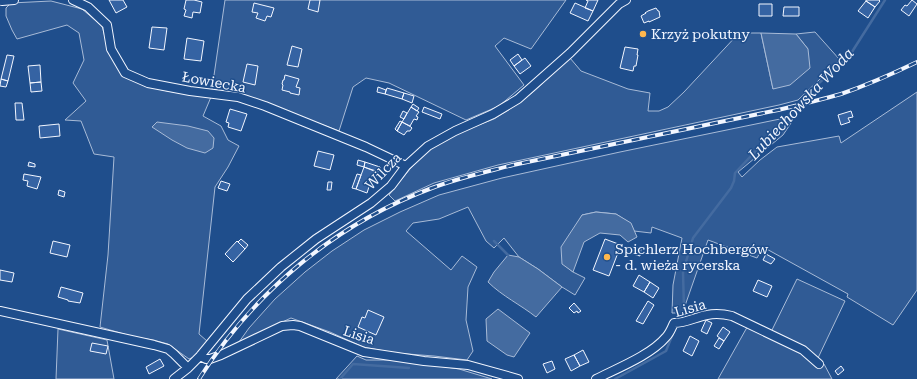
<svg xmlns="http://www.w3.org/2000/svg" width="917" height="379" font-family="'Roboto Serif',serif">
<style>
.built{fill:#305b95;stroke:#a8bbd7}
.water{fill:#446ba0;stroke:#a8bbd7}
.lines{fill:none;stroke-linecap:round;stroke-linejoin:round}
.stream{stroke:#446ba0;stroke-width:2.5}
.building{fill:#3563a3;stroke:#f2f6ff}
.minor-casing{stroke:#f2f6ff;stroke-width:10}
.minor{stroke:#1f4e8c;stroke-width:8}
.rail-casing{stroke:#f2f6ff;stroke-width:4}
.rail{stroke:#1f4e8c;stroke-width:2.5;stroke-dasharray:8;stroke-linecap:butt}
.poi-dot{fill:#ffb74d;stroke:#1f4e8c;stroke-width:1.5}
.labels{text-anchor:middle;stroke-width:3;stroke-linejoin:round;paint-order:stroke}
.poi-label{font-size:14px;fill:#f2f6ff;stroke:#1f4e8c;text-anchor:start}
.street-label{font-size:14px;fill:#f2f6ff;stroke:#1f4e8c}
.water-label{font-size:15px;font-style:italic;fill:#f2f6ff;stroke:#1f4e8c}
</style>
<rect width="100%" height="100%" fill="#1f4e8c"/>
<path class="built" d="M225 0H566L531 49 504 38 495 46 524 85 499 106 466 120 389 83 366 78 353 87 339 131 240 94 212 89Z
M51 1 82 9 102 26 108 48 121 72 146 86 167 91 211 97 203 116 221 126 228 140 239 146 228 167 215 187 199 334 207 341 194 357 189 359 168 344 153 340 134 337 100 327 108 255 114 157 94 154 81 121 65 120 86 101 73 83 84 60 79 33 67 25 17 39 12 30 6 16V8L11 3Z
M815 32 840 60 798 100 779 105 498 165 434 183 395 201 389 195 410 169 430 149 455 134 494 119 519 103 533 92 570 58 581 71 628 89 650 93 648 111H659L668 107 684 92 739 33H761L773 89 808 49 796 34Z
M917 92V290L893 325 847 297 848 294 763 247 757 258 708 240 680 320 678 313H672L673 285 682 238 652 227 651 233 634 231 630 223 616 214 596 212 582 215 563 264 573 272 585 278 575 295 562 287 538 269 519 257 504 238 494 248 486 241 468 207 439 219 413 223 406 231 451 270 462 256 477 267 468 287 466 320 473 351 467 360 434 356 395 353 363 347 330 332 291 318 239 342 249 328 275 299 305 272 332 251 364 230 400 212 439 195 502 178 620 152 780 119 791 123 783 135 738 172 742 177 760 160 777 147 839 136 841 143Z
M797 279 845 301 818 358 824 364 832 379H718L750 322 771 332Z
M58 329 107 340 114 379H56Z
M357 356 366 360H391L440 366 459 369 492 379H336Z"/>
<path class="water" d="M761 33 796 34 808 49 810 68 790 85 773 89Z
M157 122 188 126 208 131 214 138 213 148 205 153 187 148 172 140 152 127Z
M596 212 616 214 631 223 637 237 628 242 620 235 600 233 584 242 573 272 562 264 561 247 582 215Z
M508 255 519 257 538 269 562 287 536 317C521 305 502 296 488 282L494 272Z
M498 309 530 333 514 357 507 355 487 341 486 319Z"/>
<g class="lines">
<path class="stream" d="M494 241 508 255
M679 321 684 309 683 272 693 238 731 188 734 181 735 173 780 125 808 93 850 55 885 0
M340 379 353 364 409 368
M615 379 666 351 674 331"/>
</g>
<path class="building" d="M109 0H123L127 7 116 13Z
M186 0H194L202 2 200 13 193 12 192 18 184 16 186 10 184 9Z
M310 0H320L318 12 308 9Z
M586 0H598L593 11 585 8 588 1Z
M866 0H879L880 1 875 7 866 1Z
M912 0 917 4 909 16 901 10 905 5 907 6Z
M866 1 875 7 868 18 858 11Z
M254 3 274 8 271 17 267 16 265 21 256 18 258 13 252 12Z
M575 3 593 11 588 21 570 13Z
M759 4H772V16H759Z
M784 7H799V16H783Z
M656 8 658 11H659L660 17 649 22V21L644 23 641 16 646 13H645L648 11Z
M152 27 167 28 164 50 149 48Z
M187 38 204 41 201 61 184 59Z
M292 46 302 49 298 67 287 65Z
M625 47 638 49 637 55H638L636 66H634L633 71 620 68Z
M518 54 522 60 514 66 510 60Z
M7 55 14 56 8 81 1 79Z
M525 58 531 66 520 74 514 66Z
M247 64 258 66 255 85 243 82Z
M40 65 41 82 30 83 28 66Z
M285 75 299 79 296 87 300 88 299 95 290 93V92L282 90 283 85 282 84 283 80H284Z
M1 79 8 81 6 87 0 86Z
M41 82 42 91 31 92 30 83Z
M378 87 386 90 385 94 377 92Z
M387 88 404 93 402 99 385 94Z
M404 93 414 96 412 103 402 99Z
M15 103H22L24 120H16Z
M413 104 419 108 417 111 411 107Z
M411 107 419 112 416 116 418 117 417 120 414 119 410 126 402 122Z
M424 107 442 114 440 119 422 112Z
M230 109 247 114 241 131 228 127 229 123 226 122Z
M403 111 407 113 404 119 400 117Z
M851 111 853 117 848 118 850 122 841 125 838 115Z
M400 121 402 122 397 131 395 129Z
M402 122 411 127 412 128 410 131H407L404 135 397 131Z
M59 124 60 136 40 138 39 126Z
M318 151 334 155 330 170 314 166Z
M358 160 365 162 364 167 357 165Z
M29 162 35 164V167L28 166Z
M365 162 380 167 379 172 364 167Z
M364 167 374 171 367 193 356 189Z
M24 174 41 177 37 189 27 186 28 181 23 180Z
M357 174 361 175 356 189 352 188Z
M221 181 230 184 227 191 218 188Z
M328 182H332L331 190H327Z
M59 190 65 192 64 197 58 195Z
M241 239 248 245 245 249 238 242Z
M605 239 621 245 609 276 593 270Z
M53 241 70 245 67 257 50 253Z
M237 241 245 249 233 262 225 254Z
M632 247 641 249 640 256 630 253Z
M766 254 775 259 771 264 763 260Z
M0 270 14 273 12 282 0 280Z
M639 275 650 282 644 292 633 286Z
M758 280 772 286 767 297 753 291Z
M650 282 659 288 653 298 644 292Z
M61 287 83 293 80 303 68 301V300L58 297Z
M648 301 654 305 643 324 636 321Z
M574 303 581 311 578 313 577 311 574 313 569 308Z
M693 304 699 305 697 314 691 313Z
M368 310 384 317 376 335 358 327 362 317 365 318Z
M706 320 712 323 707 334 701 331Z
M723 327 730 332 724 341 717 336Z
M690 336 699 341 692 356 683 351Z
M719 338 724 341 719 349 714 346Z
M92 343 108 346 106 354 90 351Z
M583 350 589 362 580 366 574 355Z
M574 355 580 366 571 371 565 359Z
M160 359 164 366 149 374 146 367Z
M552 361 555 369 547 373 543 364Z
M841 366 844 370 838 375 835 371Z"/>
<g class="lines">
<defs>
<path id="minor" d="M73 0 88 7 107 25 111 49 125 73 148 83 190 91 238 97 265 106 366 147 406 166
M2 1 14 0
M0 311 154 345 168 349 174 354 188 368
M200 356 206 359H210L221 355 282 326 293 325 300 326 364 352 424 361 468 365 518 379
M174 379 188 368 200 356 247 299 281 267 316 239 371 203 391 186 406 166 428 146 455 131 493 114 518 99 570 53 619 4 626 0
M596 379C618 368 651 355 666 337 670 333 672 327 674 323 686 323 696 317 707 315 716 313 724 314 732 316L803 350 819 364"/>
</defs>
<use href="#minor" class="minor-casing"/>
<use href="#minor" class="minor"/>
<defs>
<path id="rail" d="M199 379C254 292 335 224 432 188 458 178 486 172 513 165L778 110C799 105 820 100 841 94 867 85 892 74 917 62"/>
</defs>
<use href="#rail" class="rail-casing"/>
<use href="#rail" class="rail"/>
</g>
<g class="poi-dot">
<circle cx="643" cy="34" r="4"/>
<circle cx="607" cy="257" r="4"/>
</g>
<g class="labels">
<g class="poi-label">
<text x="651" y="39">Krzyż pokutny</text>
<text x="615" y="254">Spichlerz Hochbergów<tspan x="615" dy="16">- d. wieża rycerska</tspan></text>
</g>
<g class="street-label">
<text transform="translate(214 82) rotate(10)" y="5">Łowiecka</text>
<text transform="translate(383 171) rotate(-46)" y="5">Wilcza</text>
<text transform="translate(690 308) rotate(-16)" y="5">Lisia</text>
<text transform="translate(359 335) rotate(18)" y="5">Lisia</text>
</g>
<g class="water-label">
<text transform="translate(801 104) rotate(-47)" y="5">Lubiechowska Woda</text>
</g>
</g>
</svg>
